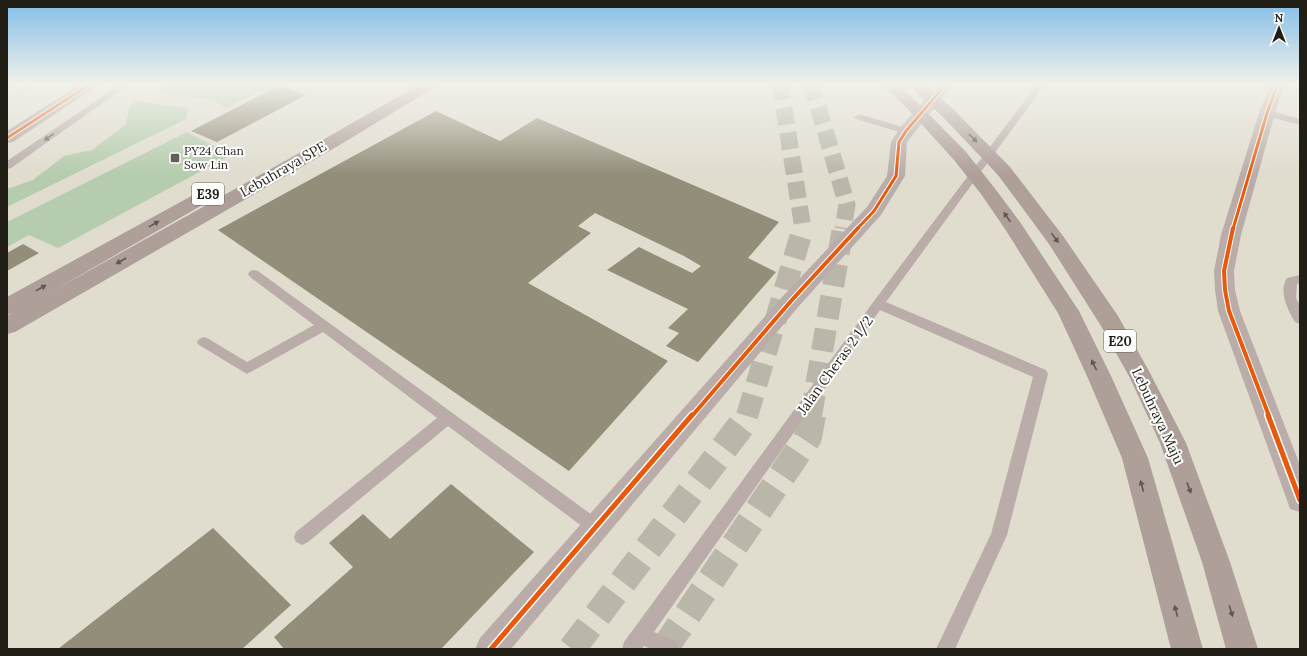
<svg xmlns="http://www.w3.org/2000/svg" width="1307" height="656" font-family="Lora,serif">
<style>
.green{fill:#b5ccae}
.building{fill:#928e7a}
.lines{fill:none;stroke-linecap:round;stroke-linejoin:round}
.highway-tunnel-far2{stroke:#bab7aa;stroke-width:17;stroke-dasharray:17 8;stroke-linecap:butt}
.highway-tunnel-far1{stroke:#bab7aa;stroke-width:22;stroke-dasharray:22 11;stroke-linecap:butt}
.highway-tunnel{stroke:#bab7aa;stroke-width:28;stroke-dasharray:28 14;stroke-linecap:butt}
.path{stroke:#a89f99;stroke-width:2;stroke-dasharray:1 2.5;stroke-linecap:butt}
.lane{fill:#baada9;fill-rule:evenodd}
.street{fill:#baada9;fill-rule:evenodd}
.secondary{fill:#b1a29f;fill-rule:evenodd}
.highway{fill:#ae9f99;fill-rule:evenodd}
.tram{stroke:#aaa39c;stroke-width:1}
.cycleway-far2-casing{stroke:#fff;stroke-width:5}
.cycleway-far1-casing{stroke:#fff;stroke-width:6}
.cycleway-casing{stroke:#fff;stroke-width:8}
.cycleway-far2{stroke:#e8590c;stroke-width:3}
.cycleway-far1{stroke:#e8590c;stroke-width:4}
.cycleway{stroke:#e8590c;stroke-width:5}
.oneway{fill:#655e58}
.oneway2{fill:#605850}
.poi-dot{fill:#636156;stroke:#fff;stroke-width:1.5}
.labels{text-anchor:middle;stroke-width:4;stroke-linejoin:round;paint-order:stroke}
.far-poi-label{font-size:12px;fill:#201e15;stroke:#fff;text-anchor:start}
.shield{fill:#fff;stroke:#63625b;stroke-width:1}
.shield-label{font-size:13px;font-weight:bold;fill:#201e15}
.street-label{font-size:14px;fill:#201e15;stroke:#fff}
</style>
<rect width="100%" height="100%" fill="#e0ddcf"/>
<path class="green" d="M172 83H276L226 108 213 100 158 93Z
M136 101 188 108 186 119 7 207V189L33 180 64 156 92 150 126 124 130 106Z
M187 132 231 155 58 248 29 235 7 247V222Z"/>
<path class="building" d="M280 85 306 95 217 142 191 131Z
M436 111 500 141 537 118 779 222 748 258 776 272 698 362 666 346 679 333 668 328 688 309 607 270 639 247 692 273 701 266 684 256 595 213 578 226 591 233 528 283 668 361 569 471 218 230Z
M23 244 39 253 7 271V253Z
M451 484 534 552 441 649H284L274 637 353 567 329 543 363 514 390 539Z
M213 528 291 605 242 649H58Z"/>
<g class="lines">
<path class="highway-tunnel-far2" d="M780 83 803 229
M811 83 847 205 843 229"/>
<path class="highway-tunnel-far1" d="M747 416 803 228
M811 416 843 228"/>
<path class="highway-tunnel" d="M572 649 746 419 747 415
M664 649 808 437 812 415"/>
<path class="path" d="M7 101 39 83"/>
<path class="lane" d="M122 83H131L11 168 7 169V161Z
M1038 83H1046L886 302 1046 370 1048 374 1007 535 955 649H936L991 534 1033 377 880 310 654 632 677 642 679 649H650L644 646 642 649H622L624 642 874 301Z
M1267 110 1300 119V125L1264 115 1262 113Z
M859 114 909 129 911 131 906 134 856 119 854 117Z
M254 270 258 271 603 523 605 528 603 533 597 536 591 533 448 426 308 542 302 545 296 542 294 537 296 532 437 418 323 332 247 374 199 345 197 342 199 339 204 337 209 339 247 362 314 325 250 277 248 274 250 271Z
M1300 275V283L1297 284 1296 298 1300 306V324L1295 322C1288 310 1278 292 1287 278Z"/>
<path class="street" d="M939 83H954L907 142 905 176 881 215 799 306 511 649H475L480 638 783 296 867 207 887 176 891 142 900 128Z
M1271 83H1285L1275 113 1241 235 1234 271 1235 290 1240 311 1300 465V512L1290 509 1287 500 1218 311 1215 290 1214 271 1221 235 1259 113Z"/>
<path class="secondary" d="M82 83H99L97 86 13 142 7 143V131Z"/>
<path class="highway" d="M422 83H439L437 86 338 146 15 332 7 334V316L12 313 7 315V297L206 188 212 187 218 188 221 192 218 196 51 292 326 138Z
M880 83H896L916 101 966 152 993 186 1020 222 1079 311 1111 376 1148 458 1203 649H1171L1122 458 1087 376 1058 313 1005 229 981 194 954 160 906 107Z
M907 83H923L954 110 1010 167 1063 236 1118 316 1149 371 1186 443 1230 562 1258 649H1226L1202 562 1160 443 1130 378 1101 326 1049 244 998 175 942 116 909 86Z"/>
<path class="tram" d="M7 89 18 83"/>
<defs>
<path id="cycleway-far2" d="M7 138 92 83
M857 229 874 211 896 176 899 142 906 131 947 83
M1233 229 1267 113 1278 83"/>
<path id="cycleway-far1" d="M1233 228 1224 271 1225 290 1229 311 1269 416
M692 416 791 301 858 228"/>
<path id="cycleway" d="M1268 415 1300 500
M491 649 692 415"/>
</defs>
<use href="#cycleway-far2" class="cycleway-far2-casing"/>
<use href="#cycleway-far1" class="cycleway-far1-casing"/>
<use href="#cycleway" class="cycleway-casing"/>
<use href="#cycleway-far2" class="cycleway-far2"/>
<use href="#cycleway-far1" class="cycleway-far1"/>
<use href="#cycleway" class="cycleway"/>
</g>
<defs><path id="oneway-solid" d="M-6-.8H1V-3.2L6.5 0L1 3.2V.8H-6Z"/></defs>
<use class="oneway" href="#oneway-solid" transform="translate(49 137) rotate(145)"/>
<g class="oneway2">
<use href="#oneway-solid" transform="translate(973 138) rotate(46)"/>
<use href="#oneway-solid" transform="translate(1007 217) rotate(-125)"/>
<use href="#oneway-solid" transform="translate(154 224) rotate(-29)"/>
<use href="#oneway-solid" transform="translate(1055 238) rotate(54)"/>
<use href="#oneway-solid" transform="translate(121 261) rotate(150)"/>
<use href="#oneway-solid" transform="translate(41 288) rotate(-29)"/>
<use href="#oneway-solid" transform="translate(1094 365) rotate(-116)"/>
<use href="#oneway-solid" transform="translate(1142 486) rotate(-105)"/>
<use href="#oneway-solid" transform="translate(1189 488) rotate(70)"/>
<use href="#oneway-solid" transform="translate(1176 611) rotate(-105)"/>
<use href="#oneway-solid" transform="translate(1231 611) rotate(73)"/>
</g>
<linearGradient id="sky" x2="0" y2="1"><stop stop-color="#82bee8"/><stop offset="0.48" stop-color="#f1f0e9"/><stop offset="1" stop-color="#f1f0e9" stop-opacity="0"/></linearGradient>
<rect width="1307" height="174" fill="url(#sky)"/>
<rect class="poi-dot" x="170" y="153" width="10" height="10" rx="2"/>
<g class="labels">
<g class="far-poi-label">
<text x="184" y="155">PY24 Chan<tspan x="184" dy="14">Sow Lin</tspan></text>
</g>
<g class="shield">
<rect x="192" y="183" width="32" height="22" rx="3"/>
<rect x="1104" y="330" width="32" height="22" rx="3"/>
</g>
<g class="shield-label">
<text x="208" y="199">E39</text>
<text x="1120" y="346">E20</text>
</g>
<g class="street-label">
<text transform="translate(283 169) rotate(-30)" y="5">Lebuhraya SPE</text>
<text transform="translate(835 365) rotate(-54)" y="5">Jalan Cheras 2 1/2</text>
<text transform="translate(1158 416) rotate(65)" y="5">Lebuhraya Maju</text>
</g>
</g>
<rect width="1307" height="656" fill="none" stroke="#201e15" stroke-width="16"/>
<g transform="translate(1279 28)" stroke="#ffffff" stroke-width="3" paint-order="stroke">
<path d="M0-3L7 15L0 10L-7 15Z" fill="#201e15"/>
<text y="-6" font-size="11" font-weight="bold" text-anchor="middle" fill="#201e15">N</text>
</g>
</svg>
